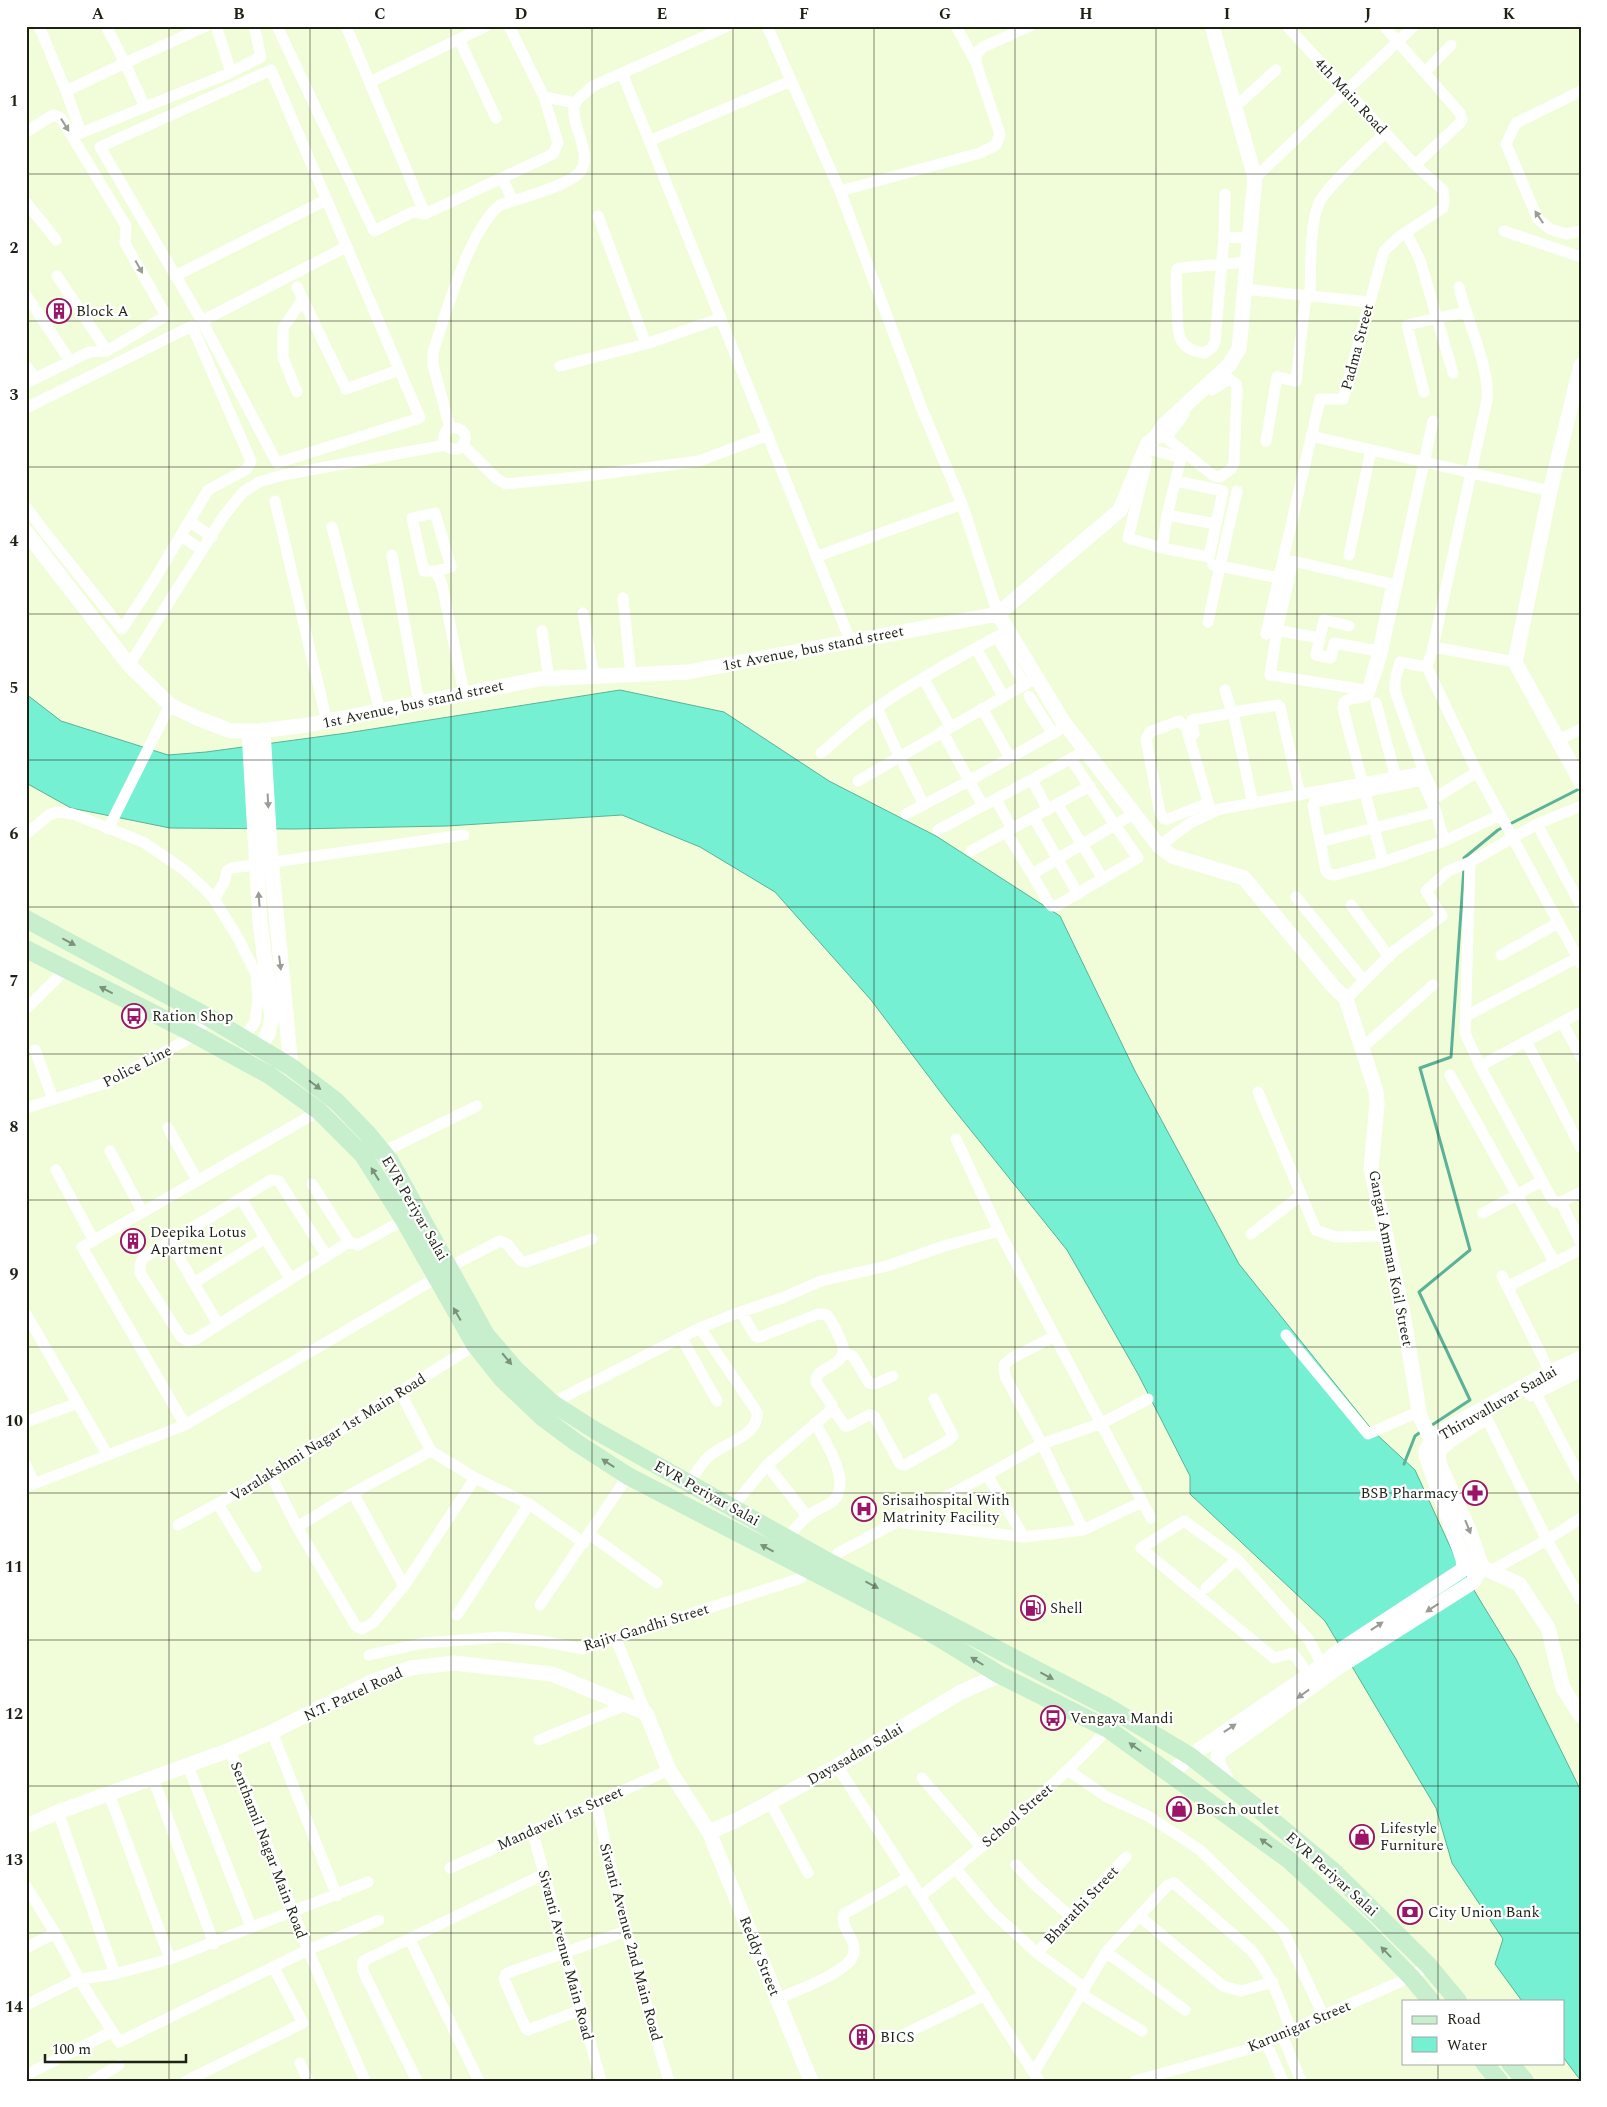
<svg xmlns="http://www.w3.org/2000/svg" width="1607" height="2107" font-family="Spectral,serif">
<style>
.water{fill:#75f0d2;stroke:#5bb299}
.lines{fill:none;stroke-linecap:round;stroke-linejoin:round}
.stream{stroke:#5bb299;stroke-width:3}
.street{stroke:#fff;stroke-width:11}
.secondary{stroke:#fff;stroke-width:15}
.primary{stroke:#c7efce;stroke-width:18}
.oneway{fill:#9a9c96}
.oneway2{fill:#7b937b}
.grid{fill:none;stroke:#1e2215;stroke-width:1;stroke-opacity:0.55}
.labels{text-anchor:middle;stroke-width:4.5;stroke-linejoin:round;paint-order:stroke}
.street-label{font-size:15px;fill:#1e2215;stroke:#fff}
.poi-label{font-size:15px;fill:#1e2215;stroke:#fff;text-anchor:start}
.neatline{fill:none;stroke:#1e2215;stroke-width:2}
.grid-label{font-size:16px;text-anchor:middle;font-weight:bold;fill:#1e2215}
</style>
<rect width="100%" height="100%" fill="#f1fdd9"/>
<path class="water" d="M620 690 724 712 829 781 936 836 1060 916 1135 1071 1239 1264 1373 1431 1415 1470 1454 1555 1478 1597 1516 1659 1581 1791V2081L1563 2057V2001H1522L1495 1964 1503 1939 1452 1863 1436 1808 1325 1621 1190 1494V1476L1138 1374 1067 1250 948 1102 871 1000 775 892 700 847 622 815 447 826 294 829 170 828 71 808 26 783V694L61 721 168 755 206 752 347 733Z"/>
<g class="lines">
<path class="stream" d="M1464 860V858L1498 830 1581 788
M1429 1427 1470 1400 1419 1292 1470 1250 1420 1068 1451 1057 1464 867
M1404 1464 1415 1436 1422 1431"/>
<path class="street" d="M39 26 66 91 81 133 145 107
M106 26 125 63 206 26
M277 26 374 231 413 212 425 214 553 154 558 143 544 97 509 26
M346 26 425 214
M767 26 840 191 922 409 962 504 998 614
M956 26 976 63
M1384 26 1460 113 1462 120 1459 124 1415 165
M459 39 496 118
M271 70 420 418 277 463 202 321 100 147Z
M231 72 261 57 254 26
M1425 72 1451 45
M622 73 850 640
M370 82 486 26
M66 91 125 63 145 107 225 75 231 72 216 26
M1581 91 1516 123 1506 144 1538 219 1550 229 1566 234 1581 231
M544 97 576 103
M1235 107 1276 70
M26 132 53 115 61 118 126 226 125 243 164 312V317L107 351 89 352 26 383
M649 141 791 81
M502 178 513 201
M1255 178 1414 26
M840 191 980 153 996 145 1000 134 976 63 977 53 983 47 1030 26
M26 202C36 216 46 226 56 240
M598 216 646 344
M1504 231 1581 257
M1406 232 1420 260 1453 373
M1224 237 1225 194
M1247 262 1179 268 1177 269C1175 281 1177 293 1177 305 1178 328 1174 350 1204 353L1212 348 1215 342 1224 237 1249 238
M57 276 107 351
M175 276 326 200
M297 287 346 389 399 370
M1459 287C1467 322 1490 366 1487 400L1433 647 1427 667 1477 772 1581 964
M1244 289 1369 302
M26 295 70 361
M1310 295C1311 269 1309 226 1319 203 1325 188 1371 147 1385 133
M202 321 346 247
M26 366 35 378
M560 366 646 344 721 318
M297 392 283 358V328L303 299
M1424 392 1407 325 1465 312
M26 408 192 326 251 461 247 469 208 490 153 582 122 629 47 535 26 507
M450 428 433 365V352C446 313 469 230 500 205 519 199 567 186 579 173 596 155 566 120 576 102 580 96 588 91 593 86L728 26
M1159 432 1214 476 1220 477 1231 469 1234 463 1237 390 1236 384 1229 379 1212 390 1208 385
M1311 436 1550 491
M1166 438 1184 414
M1266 441 1277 377 1296 381 1306 295
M464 446 497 479 506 484 586 476 699 461 768 435
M1146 448 1181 458 1167 515 1162 548 1128 538 1147 460
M1237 491 1220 566 1279 578
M275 501 327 722
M1167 515 1216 524
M189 521 212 537
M332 527 380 711
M181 536 202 550
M1162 548 1209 557 1223 491 1176 481
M392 555 419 703
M1349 555 1371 450
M818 556 962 504
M1293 561 1392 584 1378 651 1368 688 1365 690 1270 675 1277 631Z
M436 571 451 567 435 513 412 518 424 571H436L442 585 464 693
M623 598 631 675
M583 613 594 677
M1208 622 1220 566 1213 565
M1349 626 1324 620 1316 655 1331 658 1334 643 1378 651
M1270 629 1319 638
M542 631 549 679
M1266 634 1320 399H1343L1384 251 1400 236 1443 208 1444 201 1443 190 1415 165 1287 26
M997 637 1024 684
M1433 647 1515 662
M976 648 1003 696
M129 665 223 517 243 492 259 482 283 475 445 445C451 450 460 452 464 443 473 426 437 419 445 445
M923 678 950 726
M1029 696 1053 734
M1376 703 1396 778
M877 708 899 756
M982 708 1010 758
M942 731 983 806
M1194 734 1192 720 1232 713 1225 690
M1558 740 1581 729
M821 753C837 740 852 725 869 713 913 682 960 656 1008 631
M1071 759 1115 825 1032 874 1048 902 1052 906 1058 905 1138 858 1115 825 1133 814
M904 765 924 805
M1424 772 1395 691V681L1400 662 1427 667
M1032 780 1048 810
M1422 780 1436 812 1444 841 1383 862 1335 875 1329 874 1326 871 1313 806 1315 802Z
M858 781 1036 678
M996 799 1012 829
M1208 803 1168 819H1164L1160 813 1146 739 1150 732 1179 721 1186 727 1211 812
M1253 804 1233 712 1278 705 1280 707 1300 795
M1058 805 1103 879
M1581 806 1537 824 1470 862 1465 1033 1480 1066 1552 1199 1555 1202H1561L1581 1192
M906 814 969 781 1066 726
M1034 818 1078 894
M1537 824 1581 906
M108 829 170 705
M938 830 1085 751
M1006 832 1032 874
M26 834 49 815 57 812 73 814 143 842 183 869 206 890 214 899 238 938 256 974 258 998 255 1022 243 1038
M1444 841 1500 815
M1320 842 1436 812
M1159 846 1190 823 1220 809 1424 772 1434 793 1438 796 1477 772
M971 851 1090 786
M1383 862 1343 708 1344 702C1351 696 1361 700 1369 694L1381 658 1433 421
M1296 897 1364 981
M214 899 224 883 227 871 232 868 464 835
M1351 905 1389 957
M1501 955 1558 923
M1346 999 1394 951 1442 916 1426 891 1448 871 1470 862
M26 1009 66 969
M1466 1016 1577 958
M1562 1022 1581 1057
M1526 1041 1581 1148
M1362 1048 1433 985
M35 1050 53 1099
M1480 1066 1581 1012
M1450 1075 1555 1263
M1258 1092 1316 1230 1336 1237 1386 1236
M26 1108 106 1083 196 1035 208 1017
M168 1128 197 1180
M956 1139 999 1231 1151 1518
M110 1151 142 1211
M383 1152 477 1106
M56 1170 94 1241
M312 1184 349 1242 358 1245 404 1220
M241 1199 290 1278
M1561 1202 1581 1243
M1483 1213 1542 1181
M1251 1234 1301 1195
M170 1242 218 1324
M326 1255 279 1181 271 1180 143 1258 140 1265V1273L181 1337 188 1341 196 1339 349 1242
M449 1267 500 1241 507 1244 521 1261 526 1262 592 1239
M1502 1276 1550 1372
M194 1283 265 1238
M1507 1287 1581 1249
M26 1314 107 1454
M1286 1335 1368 1434 1420 1411
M681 1337 717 1401
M1053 1337 1012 1358 1004 1365 1005 1376 1042 1444 1083 1530
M843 1353 853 1356 869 1383 875 1384 893 1376
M400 1392 431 1451 475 1478 529 1504 584 1543
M1535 1392 1581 1479
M549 1407 552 1403 700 1328 732 1315 782 1298 821 1281 887 1266 944 1246 999 1231
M832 1408 845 1426H848L869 1415 874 1416 900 1464 905 1465 949 1440 953 1436 934 1399
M1486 1417 1547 1540 1581 1600
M26 1422 78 1403
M185 1425 82 1247 319 1111
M26 1465 34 1483
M767 1465 807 1516
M271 1475 297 1527 356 1626 362 1629 374 1622 404 1586 475 1478
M987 1475 1024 1537
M688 1484C694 1475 700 1466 707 1458 721 1443 760 1437 757 1412L700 1328
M26 1487 185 1425 436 1278
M353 1493 404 1586
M218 1504 256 1567
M733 1506 767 1465 829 1412 832 1405 816 1382C815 1366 847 1367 843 1347 842 1342 839 1337 837 1332 834 1326 831 1320 827 1315L818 1314 760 1337H756L754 1334 741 1312
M897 1522 1024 1537 1083 1530 1142 1502
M178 1525 271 1475 400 1392 475 1345
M297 1527 353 1493 431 1451
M793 1531C797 1526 802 1521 807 1517 814 1510 826 1507 833 1501 853 1483 825 1441 815 1423
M589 1534 657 1583
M838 1553 987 1475 1042 1444 1102 1423 1148 1399
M1490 1571 1547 1540 1581 1518
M1206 1588 1237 1559
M540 1605 628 1476
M457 1615 529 1504
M616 1639 646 1713
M369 1655 424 1643 501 1637 541 1641 583 1649 801 1578
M1309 1675 1293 1653 1274 1658 1141 1548 1184 1521 1237 1559 1309 1640 1322 1665
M272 1732 337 1896
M539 1740 626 1705
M230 1750 308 1950 365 2081
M188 1766 251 1927
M837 1766 1039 2081
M1069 1771 1107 1797 1148 1816 1200 1850 1284 1932 1324 2017
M153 1778 214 1944
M922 1778 981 1847
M109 1794 170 1959
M596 1802C617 1896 640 1989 669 2081
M770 1802 808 1873
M58 1812 115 1974
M532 1830 601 2081
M1016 1865 1034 1884 1070 1916
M450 1868 669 1770
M956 1869 991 1911 1037 1953 1085 1988
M26 1886 55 1933 79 1979 119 2042 308 1950 379 1920
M921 1896C987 1844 1051 1790 1108 1729
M1139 1916 1223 1986 1241 1991 1273 1982
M410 1940 479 2081
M26 1948 55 1933
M1106 1952 1185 2010
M1037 1953 1126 1857
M1081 1994 1142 2031
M778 1999C799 1989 833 1978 850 1961 854 1956 855 1949 853 1943 850 1934 840 1923 844 1914L909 1877
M26 2005 79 1979 115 1974 170 1959 368 1882
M581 2010 528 2030 526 2029 504 1979 506 1974 510 1972 626 1931
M907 2033 985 1995
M1282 2035 1301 2081
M1266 2042 1283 2081
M300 2063 308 2081
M1034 2072 1106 1952 1168 1885 1174 1883 1251 1950C1271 1974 1280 2001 1291 2030
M26 2075 111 2032
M92 2081 119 2065
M186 2081 303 2023 274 1968
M417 2081 363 1971V1961L544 1874
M1135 2081 1260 2046 1291 2030 1411 1977 1428 1965"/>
<path class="secondary" d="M1581 365 1550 491 1515 662 1581 782
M26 532 129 665 170 705 197 718 231 731H259L308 725 539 679 688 672 998 614 1120 510 1148 443 1156 437 1164 425 1229 365 1239 349 1255 178 1212 26
M998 614 1062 720 1159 846 1172 856 1244 878 1332 985 1346 999 1376 1091 1377 1104 1371 1169 1403 1313 1420 1417 1432 1441 1440 1449
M263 730 270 849 291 1067
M249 731 260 922 272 1018 268 1034 259 1047
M1531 1394 1581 1369
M1440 1449 1452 1439 1480 1421
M1472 1563 1519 1584 1548 1628 1563 1688 1581 1716
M1172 1773 1190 1756 1309 1675 1336 1653 1464 1569 1463 1559 1426 1456V1450L1432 1441 1446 1429 1550 1372 1581 1358
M1229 1786C1226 1774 1214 1766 1219 1753L1342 1665 1473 1582 1482 1567 1469 1530 1439 1463 1438 1455 1440 1449
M26 1826 58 1812 230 1750 272 1732 371 1682 410 1668 454 1663 552 1674 646 1713 669 1770 709 1832 811 2081
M709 1832 737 1820 837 1766 961 1692 1000 1675"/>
<path class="primary" d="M26 919 208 1017 291 1067 336 1101 367 1133 390 1161 486 1335 517 1371 552 1403 596 1431 829 1562 1106 1706 1190 1756 1261 1811 1333 1871 1428 1965 1458 2001
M26 949 196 1035 269 1075 319 1111 363 1155 404 1220 475 1345 502 1379 542 1417 577 1443 628 1476 931 1633 1000 1675 1108 1729 1289 1860 1366 1931 1411 1977 1431 2001
M1484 2063 1499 2081
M1510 2063 1525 2081"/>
</g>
<defs><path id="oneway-solid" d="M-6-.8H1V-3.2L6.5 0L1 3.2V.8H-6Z" transform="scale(1.25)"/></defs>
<g class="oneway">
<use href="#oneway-solid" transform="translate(65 125) rotate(58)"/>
<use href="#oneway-solid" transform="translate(1539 217) rotate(-124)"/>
<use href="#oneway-solid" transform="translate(139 267) rotate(61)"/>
<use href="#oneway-solid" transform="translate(268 801) rotate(87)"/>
<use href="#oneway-solid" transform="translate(259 899) rotate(-94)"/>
<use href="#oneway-solid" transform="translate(280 963) rotate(83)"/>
<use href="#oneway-solid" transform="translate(1468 1527) rotate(68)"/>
<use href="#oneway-solid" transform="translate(1432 1608) rotate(147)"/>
<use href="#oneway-solid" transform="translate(1377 1626) rotate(-34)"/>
<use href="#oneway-solid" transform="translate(1303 1694) rotate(144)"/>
<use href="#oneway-solid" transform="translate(1230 1728) rotate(-34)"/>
</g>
<g class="oneway2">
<use href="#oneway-solid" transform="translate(69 942) rotate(28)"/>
<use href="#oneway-solid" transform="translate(106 990) rotate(-153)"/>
<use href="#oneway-solid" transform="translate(315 1085) rotate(37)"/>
<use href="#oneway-solid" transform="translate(375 1174) rotate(-122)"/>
<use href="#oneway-solid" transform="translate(457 1314) rotate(-120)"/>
<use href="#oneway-solid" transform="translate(507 1359) rotate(50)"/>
<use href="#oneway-solid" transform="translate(608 1463) rotate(-147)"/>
<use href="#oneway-solid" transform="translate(767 1548) rotate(-152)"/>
<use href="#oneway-solid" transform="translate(872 1585) rotate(28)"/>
<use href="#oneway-solid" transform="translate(977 1661) rotate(-148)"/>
<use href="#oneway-solid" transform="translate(1047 1676) rotate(28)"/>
<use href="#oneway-solid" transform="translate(1135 1747) rotate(-145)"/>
<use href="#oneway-solid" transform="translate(1266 1843) rotate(-144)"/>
<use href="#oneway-solid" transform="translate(1386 1952) rotate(-134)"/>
</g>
<path class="grid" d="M169 26V2081M310 26V2081M451 26V2081M592 26V2081M733 26V2081M874 26V2081M1015 26V2081M1156 26V2081M1297 26V2081M1438 26V2001M26 174H1581M26 321H1581M26 467H1581M26 614H1581M26 760H1581M26 907H1581M26 1054H1581M26 1200H1581M26 1347H1581M26 1493H1581M26 1640H1581M26 1786H1581M26 1933H1581M1438 2063V2081"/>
<defs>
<symbol id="building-ring" viewBox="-11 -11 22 22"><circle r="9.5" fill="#fff" stroke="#9a1467" stroke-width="1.5"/><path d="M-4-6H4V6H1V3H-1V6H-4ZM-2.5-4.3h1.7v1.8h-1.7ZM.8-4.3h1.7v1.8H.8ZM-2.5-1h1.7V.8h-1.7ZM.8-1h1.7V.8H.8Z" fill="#9a1467"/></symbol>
<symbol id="bus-ring" viewBox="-11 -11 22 22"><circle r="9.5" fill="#fff" stroke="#9a1467" stroke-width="1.5"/><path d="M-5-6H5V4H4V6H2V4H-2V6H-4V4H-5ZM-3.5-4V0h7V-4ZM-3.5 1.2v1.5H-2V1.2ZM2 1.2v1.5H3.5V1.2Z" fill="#9a1467"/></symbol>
<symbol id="pharmacy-ring" viewBox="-11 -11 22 22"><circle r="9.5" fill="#fff" stroke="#9a1467" stroke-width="1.5"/><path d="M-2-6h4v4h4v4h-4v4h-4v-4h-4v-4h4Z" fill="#9a1467"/></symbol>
<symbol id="hospital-ring" viewBox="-11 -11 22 22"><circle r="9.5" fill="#fff" stroke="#9a1467" stroke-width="1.5"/><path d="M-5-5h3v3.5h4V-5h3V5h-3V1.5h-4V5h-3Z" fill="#9a1467"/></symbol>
<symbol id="fuel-ring" viewBox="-11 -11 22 22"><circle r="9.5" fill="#fff" stroke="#9a1467" stroke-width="1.5"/><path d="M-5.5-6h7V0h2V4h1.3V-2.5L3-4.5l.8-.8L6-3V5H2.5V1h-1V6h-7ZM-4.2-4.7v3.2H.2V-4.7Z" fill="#9a1467"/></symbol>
<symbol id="shop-ring" viewBox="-11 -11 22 22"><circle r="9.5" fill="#fff" stroke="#9a1467" stroke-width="1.5"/><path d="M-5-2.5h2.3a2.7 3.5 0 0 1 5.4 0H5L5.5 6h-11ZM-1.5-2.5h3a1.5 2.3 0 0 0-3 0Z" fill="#9a1467"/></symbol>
<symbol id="bank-ring" viewBox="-11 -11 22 22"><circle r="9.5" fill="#fff" stroke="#9a1467" stroke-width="1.5"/><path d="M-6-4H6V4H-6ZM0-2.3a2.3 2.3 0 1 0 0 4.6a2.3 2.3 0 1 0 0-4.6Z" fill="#9a1467"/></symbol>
</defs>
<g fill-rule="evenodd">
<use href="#building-ring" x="45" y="297" width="28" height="28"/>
<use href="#bus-ring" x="120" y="1002" width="28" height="28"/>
<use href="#building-ring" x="119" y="1227" width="28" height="28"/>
<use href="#pharmacy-ring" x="1461" y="1479" width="28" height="28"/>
<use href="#hospital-ring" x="850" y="1495" width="28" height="28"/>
<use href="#fuel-ring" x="1019" y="1594" width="28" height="28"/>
<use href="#bus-ring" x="1039" y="1704" width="28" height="28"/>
<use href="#shop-ring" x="1165" y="1795" width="28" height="28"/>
<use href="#shop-ring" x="1348" y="1823" width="28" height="28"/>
<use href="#bank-ring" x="1396" y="1898" width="28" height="28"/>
<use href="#building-ring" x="848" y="2023" width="28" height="28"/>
</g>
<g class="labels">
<g class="street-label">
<text transform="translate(1351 96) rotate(47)" y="5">4th Main Road</text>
<text transform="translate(1357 347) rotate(-75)" y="5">Padma Street</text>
<text transform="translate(813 648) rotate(-11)" y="5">1st Avenue, bus stand street</text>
<text transform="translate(413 704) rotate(-12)" y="5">1st Avenue, bus stand street</text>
<text transform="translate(137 1066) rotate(-27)" y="5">Police Line</text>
<text transform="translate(415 1208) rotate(60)" y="5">EVR Periyar Salai</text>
<text transform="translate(1391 1258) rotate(79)" y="5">Gangai Amman Koil Street</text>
<text transform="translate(1498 1403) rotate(-30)" y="5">Thiruvalluvar Saalai</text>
<text transform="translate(328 1437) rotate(-32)" y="5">Varalakshmi Nagar 1st Main Road</text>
<text transform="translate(707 1493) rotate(29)" y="5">EVR Periyar Salai</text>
<text transform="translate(646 1627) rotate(-17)" y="5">Rajiv Gandhi Street</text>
<text transform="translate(353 1694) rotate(-25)" y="5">N.T. Pattel Road</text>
<text transform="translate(855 1754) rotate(-30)" y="5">Dayasadan Salai</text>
<text transform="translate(1017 1815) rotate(-41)" y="5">School Street</text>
<text transform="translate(560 1818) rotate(-24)" y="5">Mandaveli 1st Street</text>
<text transform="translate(269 1850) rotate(69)" y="5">Senthamil Nagar Main Road</text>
<text transform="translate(1332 1874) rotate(42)" y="5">EVR Periyar Salai</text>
<text transform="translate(1081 1905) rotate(-47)" y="5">Bharathi Street</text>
<text transform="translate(631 1942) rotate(75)" y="5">Sivanti Avenue 2nd Main Road</text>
<text transform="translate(566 1955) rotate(75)" y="5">Sivanti Avenue Main Road</text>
<text transform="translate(760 1956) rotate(68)" y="5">Reddy Street</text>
<text transform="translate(1299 2026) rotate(-23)" y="5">Karunigar Street</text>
</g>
<g class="poi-label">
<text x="76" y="316">Block A</text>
<text x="152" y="1021">Ration Shop</text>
<text x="150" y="1237">Deepika Lotus<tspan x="150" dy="17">Apartment</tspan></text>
<text x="1458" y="1498" text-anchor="end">BSB Pharmacy</text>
<text x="882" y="1505">Srisaihospital With<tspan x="882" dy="17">Matrinity Facility</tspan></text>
<text x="1050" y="1613">Shell</text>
<text x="1070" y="1723">Vengaya Mandi</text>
<text x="1196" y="1814">Bosch outlet</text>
<text x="1380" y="1833">Lifestyle<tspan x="1380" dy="17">Furniture</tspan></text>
<text x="1428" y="1917">City Union Bank</text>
<text x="880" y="2042">BICS</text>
</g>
</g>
<rect width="1607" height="2107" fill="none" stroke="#ffffff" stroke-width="55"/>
<rect x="1402" y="2000" width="162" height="65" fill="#ffffff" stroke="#a5a7a1"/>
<rect x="1412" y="2016" width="25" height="8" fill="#c7efce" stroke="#a5a7a1"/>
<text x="1447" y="2024" font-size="15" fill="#1e2215">Road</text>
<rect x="1412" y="2037" width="25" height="15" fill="#75f0d2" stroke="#a5a7a1"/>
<text x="1447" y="2050" font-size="15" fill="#1e2215">Water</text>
<path d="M45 2054v8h141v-8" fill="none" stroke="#1e2215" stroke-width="2.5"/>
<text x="52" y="2054" font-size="15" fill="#1e2215" stroke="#ffffff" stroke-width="4" paint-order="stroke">100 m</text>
<rect x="28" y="28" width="1552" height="2052" class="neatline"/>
<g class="grid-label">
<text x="98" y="19">A</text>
<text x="239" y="19">B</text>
<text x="380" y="19">C</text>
<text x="521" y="19">D</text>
<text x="662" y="19">E</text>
<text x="804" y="19">F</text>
<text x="945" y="19">G</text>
<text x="1086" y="19">H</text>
<text x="1227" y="19">I</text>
<text x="1368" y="19">J</text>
<text x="1509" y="19">K</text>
<text x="14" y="106">1</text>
<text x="14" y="253">2</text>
<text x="14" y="400">3</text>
<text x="14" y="546">4</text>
<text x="14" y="693">5</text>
<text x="14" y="839">6</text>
<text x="14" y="986">7</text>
<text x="14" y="1132">8</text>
<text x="14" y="1279">9</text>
<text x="14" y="1426">10</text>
<text x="14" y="1572">11</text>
<text x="14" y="1719">12</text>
<text x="14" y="1865">13</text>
<text x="14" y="2012">14</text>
</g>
</svg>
